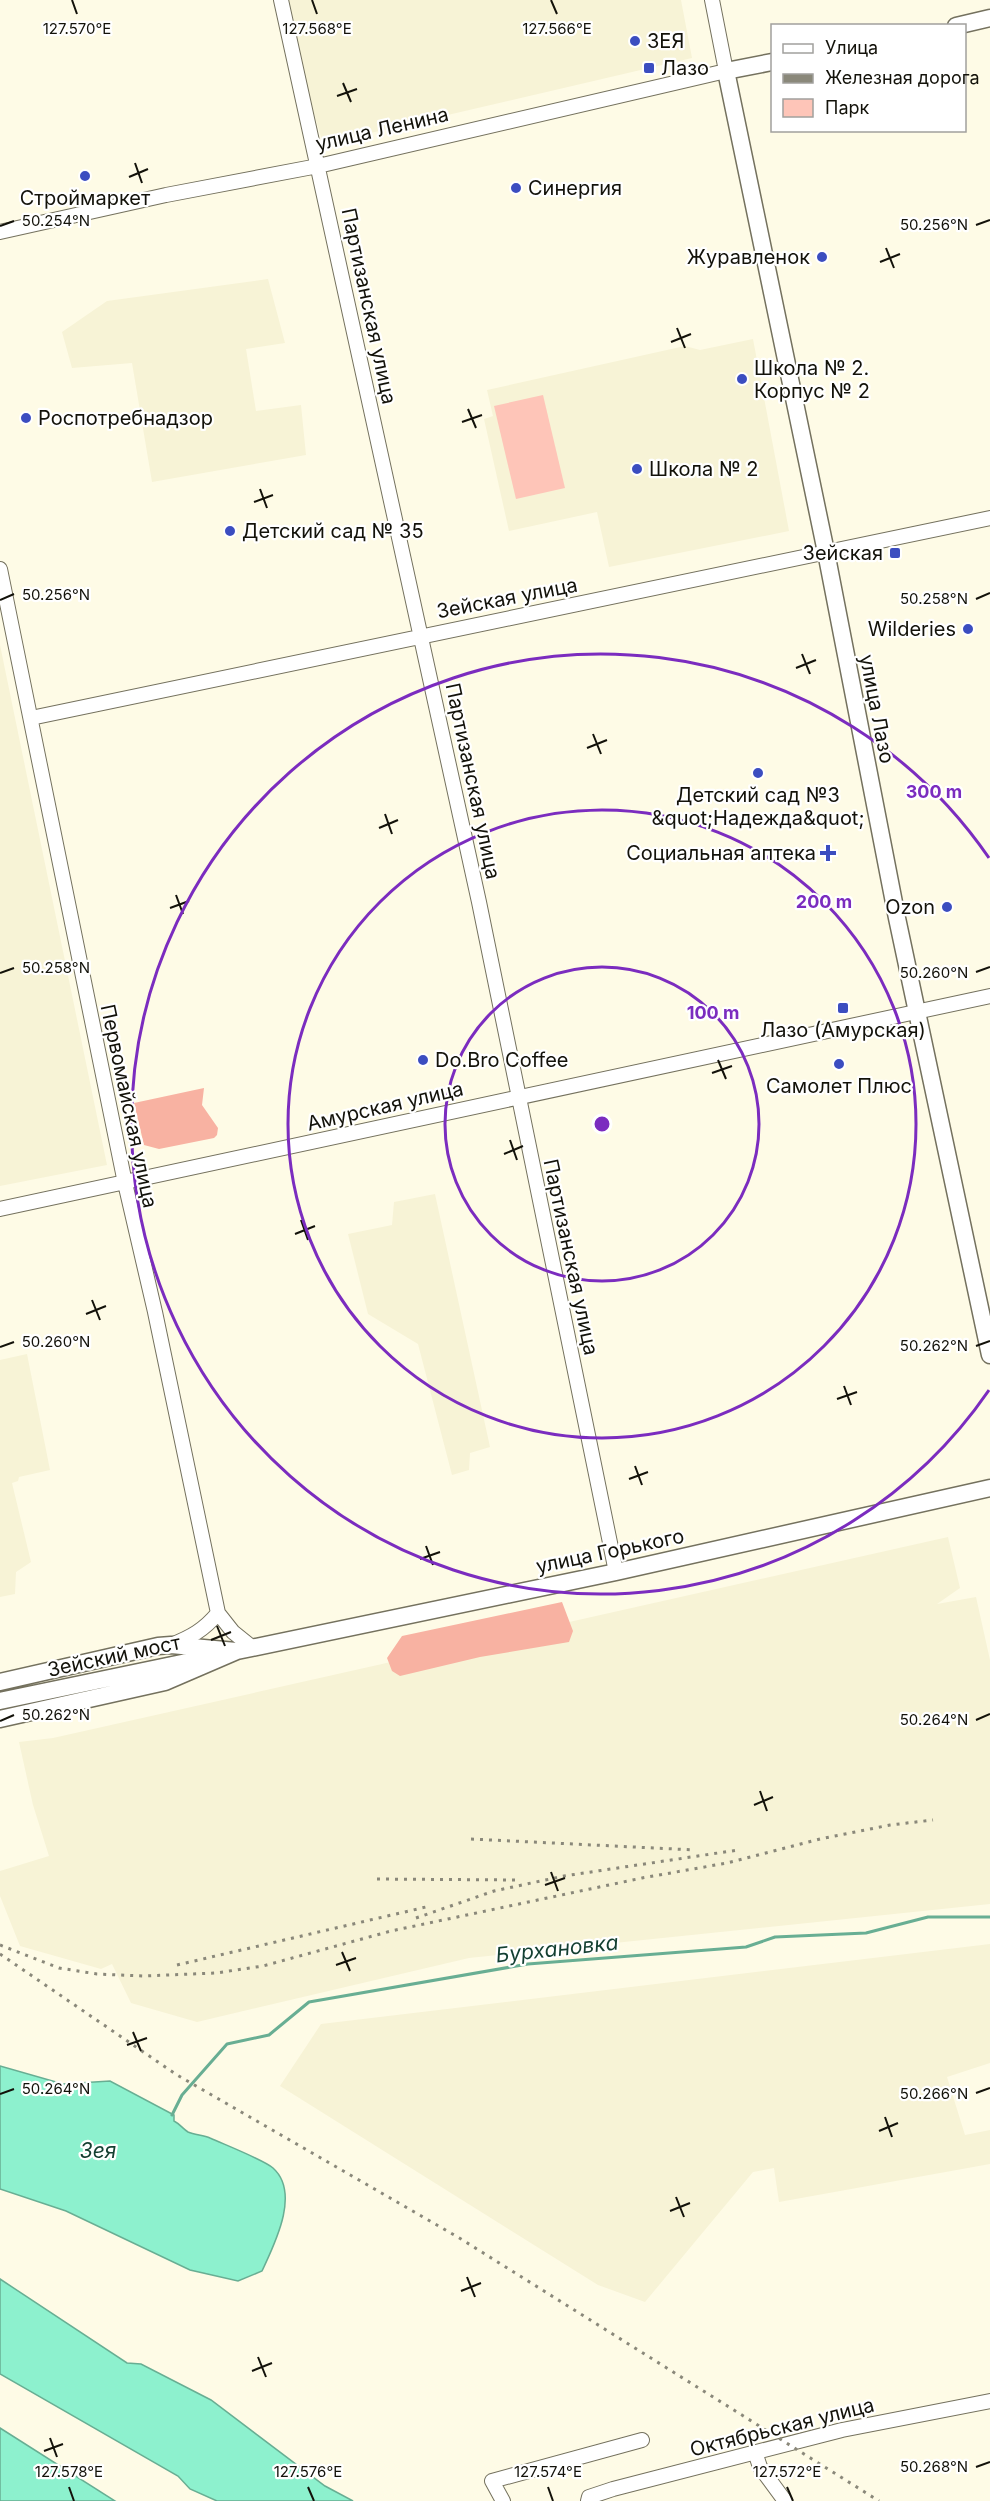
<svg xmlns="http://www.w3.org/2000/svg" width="990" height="2501" font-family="Inter,sans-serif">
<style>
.built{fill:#f7f3d6}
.green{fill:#fec5b8}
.forest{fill:#f8b2a2}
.water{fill:#8df1ce;stroke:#68ae93;stroke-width:1.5}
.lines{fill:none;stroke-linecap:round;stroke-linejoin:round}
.stream{stroke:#68ae93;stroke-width:3}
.minor-casing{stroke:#74715e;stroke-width:16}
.major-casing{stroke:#74715e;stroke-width:19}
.minor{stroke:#fff;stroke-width:14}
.major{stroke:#fff;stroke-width:16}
.rail{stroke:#8a887a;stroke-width:3;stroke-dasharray:3 6;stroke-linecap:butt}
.ticks{fill:none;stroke:#13120a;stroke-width:2}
.ring{fill:none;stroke:#7b2cbf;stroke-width:3}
.poi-dot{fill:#3b4dc0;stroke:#fff;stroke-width:2}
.labels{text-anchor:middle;stroke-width:4.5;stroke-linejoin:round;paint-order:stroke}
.poi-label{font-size:20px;fill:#13120a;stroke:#fff;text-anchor:start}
.street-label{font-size:20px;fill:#13120a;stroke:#fff}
.water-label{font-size:21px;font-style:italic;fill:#133f31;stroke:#fff}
.ticks-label{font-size:15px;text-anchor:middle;fill:#13120a;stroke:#fff;stroke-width:4.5;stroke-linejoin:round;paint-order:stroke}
.centre{fill:#7b2cbf;stroke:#fff;stroke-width:3}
.ring-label{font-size:18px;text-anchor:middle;font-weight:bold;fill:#7b2cbf;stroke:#fff;stroke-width:4.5;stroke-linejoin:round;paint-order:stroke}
</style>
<rect width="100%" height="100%" fill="#fefbe6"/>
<path class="built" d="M284 0H681L692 58 323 144 297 56Z
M268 279 285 343 246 349 256 411 301 405 306 455 152 482 132 363 72 368 62 332 107 301Z
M753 339 789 531 609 567 597 512 509 531 484 419 493 416 487 390 685 346 700 350Z
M0 645 107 1165 0 1186Z
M435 1194 490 1447 470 1453 469 1470 452 1475 418 1344 368 1314 348 1234 392 1225 394 1202Z
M27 1354 50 1470 19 1477 18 1481 12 1483 31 1562 16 1572 15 1594 0 1597V1360Z
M948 1537 960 1588 937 1604 976 1597 990 1660V1904L469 1958 197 2022 131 2003 112 1964 101 1969 20 1946 0 1896V1871L49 1856 33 1805 19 1742 53 1738Z
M990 1944V2063L947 2077 965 2135 990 2130V2164L779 2202 774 2168 753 2172 645 2302 598 2285 280 2086 321 2024Z"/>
<path class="green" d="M543 395 565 488 516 499 494 406Z"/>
<path class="forest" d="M204 1088 202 1105 218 1128 217 1135 214 1138 159 1149 144 1145 134 1103Z
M562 1602 573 1631 569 1642 480 1657 400 1676 392 1671 387 1658 402 1636Z"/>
<path class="water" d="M0 2066 63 2084 110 2081 174 2115V2121C180 2124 183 2129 188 2132 195 2135 204 2135 210 2138 223 2144 264 2160 273 2168 301 2193 274 2245 262 2271L238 2281 190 2270 66 2211 0 2189Z
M0 2279 127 2363 141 2364 211 2400 325 2486 353 2501H217L190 2489 178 2476 0 2374Z
M0 2428 115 2501H0Z"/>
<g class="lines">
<path class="stream" d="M172 2115 182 2095 227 2044 269 2035 309 2002 528 1964 746 1947 775 1937 866 1933 928 1917H990"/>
<defs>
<path id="minor" d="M281 0 479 902 616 1572
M0 232 166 195 318 166 726 71 712 0
M0 569 125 1183 155 1312 218 1613 233 1632 253 1648
M31 718C351 650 671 585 990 518
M0 1209 990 996
M171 1645C191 1637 204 1630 218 1613
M755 2452 760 2467 785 2501
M503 2501 492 2481 642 2440
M588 2501 589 2497 613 2489 842 2430 990 2401"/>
<path id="major" d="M956 26 990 18
M772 62 726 71 826 552 897 918 990 1355
M0 1682 158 1646 171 1645 236 1651
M0 1701 201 1659
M0 1719 165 1682 237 1651 616 1572 990 1488"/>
</defs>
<use href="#minor" class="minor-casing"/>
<use href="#major" class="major-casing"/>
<use href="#minor" class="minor"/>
<use href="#major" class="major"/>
<path class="rail" d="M471 1839 695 1850
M377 1879 516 1880
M416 1918 494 1891 564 1876 738 1850
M0 1945 59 1968 97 1974 144 1976 216 1973 263 1966 391 1931 642 1878 727 1863 820 1839 890 1825 933 1820
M0 1954 177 2075 461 2239 879 2501
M177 1965 426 1907"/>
</g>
<path class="ticks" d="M72 0 77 14M312 0 317 14M551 0 557 14M343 83 351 102M337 96 357 89M135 163 142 183M129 177 148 169M976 225 990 220M0 226 14 221M886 248 894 268M880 262 900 254M677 328 685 348M671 342 691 334M468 409 476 428M462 422 482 415M260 489 267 508M254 502 273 495M976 599 990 593M0 600 14 594M802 654 810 674M796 668 816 660M593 734 601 754M587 748 607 740M385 814 392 834M379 828 398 820M176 895 183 914M170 908 189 901M976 972 990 967M0 973 14 968M718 1060 726 1079M712 1073 732 1066M510 1140 517 1160M504 1154 523 1146M301 1220 308 1240M295 1234 315 1226M92 1300 100 1320M86 1314 106 1306M976 1346 990 1341M0 1347 14 1342M844 1386 851 1405M837 1399 857 1392M635 1466 642 1485M629 1479 648 1472M426 1546 433 1565M420 1559 440 1552M217 1626 225 1646M211 1640 231 1632M976 1720 990 1714M0 1721 14 1715M760 1791 767 1811M754 1805 773 1797M551 1872 558 1891M545 1885 565 1878M342 1952 350 1971M336 1965 356 1958M133 2032 141 2051M127 2045 147 2038M976 2093 990 2088M0 2094 14 2089M885 2117 892 2137M879 2131 898 2123M676 2197 684 2217M670 2211 690 2203M467 2277 475 2297M461 2291 481 2283M258 2357 266 2377M252 2371 272 2363M50 2438 57 2457M44 2451 63 2444M976 2467 990 2462M69 2487 74 2501M308 2487 314 2501M548 2487 553 2501M787 2487 793 2501"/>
<g class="ring">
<circle cx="602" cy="1124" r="157"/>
<circle cx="602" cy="1124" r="314"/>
<path d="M989 1390A470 470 0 1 1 989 858"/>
</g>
<g class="poi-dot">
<circle cx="635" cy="41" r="6"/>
<rect x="643" y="62" width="12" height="12" rx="3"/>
<circle cx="85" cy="176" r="6"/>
<circle cx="516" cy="188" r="6"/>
<circle cx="822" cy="257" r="6"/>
<circle cx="742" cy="379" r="6"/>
<circle cx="26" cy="418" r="6"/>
<circle cx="637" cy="469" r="6"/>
<circle cx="230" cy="531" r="6"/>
<rect x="889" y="547" width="12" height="12" rx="3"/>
<circle cx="968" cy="629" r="6"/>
<circle cx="758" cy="773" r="6"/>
<path d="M825 844h6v6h6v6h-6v6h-6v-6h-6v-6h6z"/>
<circle cx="947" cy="907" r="6"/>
<rect x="837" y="1002" width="12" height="12" rx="3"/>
<circle cx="423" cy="1060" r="6"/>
<circle cx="839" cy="1064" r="6"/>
</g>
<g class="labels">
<g class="poi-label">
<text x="647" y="48">ЗЕЯ</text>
<text x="661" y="75">Лазо</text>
<text x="528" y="195">Синергия</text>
<text x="85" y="205" text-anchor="middle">Строймаркет</text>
<text x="810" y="264" text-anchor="end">Журавленок</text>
<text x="754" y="375">Школа № 2.<tspan x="754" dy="23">Корпус № 2</tspan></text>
<text x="38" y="425">Роспотребнадзор</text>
<text x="649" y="476">Школа № 2</text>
<text x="242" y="538">Детский сад № 35</text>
<text x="883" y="560" text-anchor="end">Зейская</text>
<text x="956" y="636" text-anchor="end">Wilderies</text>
<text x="758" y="802" text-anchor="middle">Детский сад №3<tspan x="758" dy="23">&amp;quot;Надежда&amp;quot;</tspan></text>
<text x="816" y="860" text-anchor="end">Социальная аптека</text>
<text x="935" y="914" text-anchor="end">Ozon</text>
<text x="843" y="1037" text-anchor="middle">Лазо (Амурская)</text>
<text x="435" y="1067">Do.Bro Coffee</text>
<text x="839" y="1093" text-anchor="middle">Самолет Плюс</text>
</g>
<g class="street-label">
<text transform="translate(382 129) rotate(-13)" y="7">улица Ленина</text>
<text transform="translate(369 306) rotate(78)" y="7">Партизанская улица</text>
<text transform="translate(507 598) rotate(-11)" y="7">Зейская улица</text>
<text transform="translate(877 709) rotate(79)" y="7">улица Лазо</text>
<text transform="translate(473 781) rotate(78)" y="7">Партизанская улица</text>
<text transform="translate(129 1106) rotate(78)" y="7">Первомайская улица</text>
<text transform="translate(385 1106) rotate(-13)" y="7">Амурская улица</text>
<text transform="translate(571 1257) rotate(78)" y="7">Партизанская улица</text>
<text transform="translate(610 1551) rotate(-12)" y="7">улица Горького</text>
<text transform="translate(114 1656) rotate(-12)" y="7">Зейский мост</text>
<text transform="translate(782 2427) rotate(-14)" y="7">Октябрьская улица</text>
</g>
<g class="water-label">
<text transform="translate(557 1949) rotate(-6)" y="7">Бурхановка</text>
<text x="98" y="2158">Зея</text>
</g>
</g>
<g class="ticks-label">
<text x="77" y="34">127.570°E</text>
<text x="317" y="34">127.568°E</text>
<text x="557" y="34">127.566°E</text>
<text x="56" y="226">50.254°N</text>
<text x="934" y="230">50.256°N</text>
<text x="56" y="600">50.256°N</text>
<text x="934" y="604">50.258°N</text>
<text x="56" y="973">50.258°N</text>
<text x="934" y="978">50.260°N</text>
<text x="56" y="1347">50.260°N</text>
<text x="934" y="1351">50.262°N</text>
<text x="56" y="1720">50.262°N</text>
<text x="934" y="1725">50.264°N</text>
<text x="56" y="2094">50.264°N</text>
<text x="934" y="2099">50.266°N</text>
<text x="934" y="2472">50.268°N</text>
<text x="69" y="2477">127.578°E</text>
<text x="308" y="2477">127.576°E</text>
<text x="548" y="2477">127.574°E</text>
<text x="787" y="2477">127.572°E</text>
</g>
<circle cx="602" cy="1124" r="9" class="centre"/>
<g class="ring-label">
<text x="934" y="798">300 m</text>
<text x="824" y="908">200 m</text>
<text x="713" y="1019">100 m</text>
</g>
<rect x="771" y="24" width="195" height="108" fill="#ffffff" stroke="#a1a09d" stroke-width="1.5"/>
<rect x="783" y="44" width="30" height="9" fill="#ffffff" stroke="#a1a09d" stroke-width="1.5"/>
<text x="825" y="54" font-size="18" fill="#13120a">Улица</text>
<rect x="783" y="74" width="30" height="9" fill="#8a887a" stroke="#a1a09d" stroke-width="1.5"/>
<text x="825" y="84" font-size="18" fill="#13120a">Железная дорога</text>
<rect x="783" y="99" width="30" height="18" fill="#fec5b8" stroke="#a1a09d" stroke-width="1.5"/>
<text x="825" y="114" font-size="18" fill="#13120a">Парк</text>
</svg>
